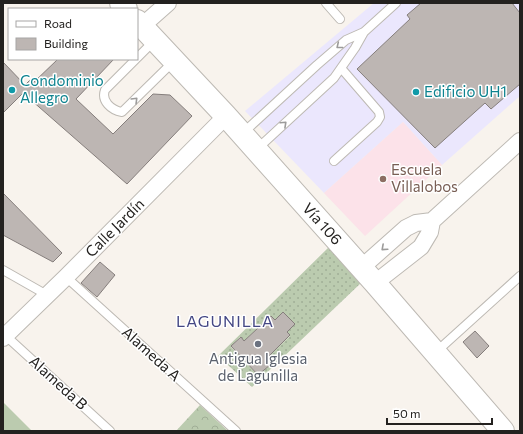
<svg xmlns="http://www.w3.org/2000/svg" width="523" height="434" font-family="Commissioner,sans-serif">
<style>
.commercial{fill:#ebe7fd}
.education{fill:#fce2e9}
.park{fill:url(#park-crowns)}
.garden{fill:url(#garden-dots);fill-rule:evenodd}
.pitch{fill:#bbcbaf}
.building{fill:#bdb6b3;stroke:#857e7c}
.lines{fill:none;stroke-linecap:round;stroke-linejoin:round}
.service-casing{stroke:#bdb9b3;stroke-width:10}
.minor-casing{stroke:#bdb9b3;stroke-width:18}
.secondary-casing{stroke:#bdb9b3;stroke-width:24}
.service{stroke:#fff;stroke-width:8}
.minor{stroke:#fff;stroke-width:16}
.secondary{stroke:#fff;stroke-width:22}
.oneway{stroke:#9c9b9a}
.culture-dot{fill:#0f9aa8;stroke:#fff;stroke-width:1.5}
.education-dot{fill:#8d6e63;stroke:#fff;stroke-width:1.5}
.worship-dot{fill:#6b7280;stroke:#fff;stroke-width:1.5}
.labels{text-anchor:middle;stroke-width:3;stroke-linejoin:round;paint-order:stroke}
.culture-label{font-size:15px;fill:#0d838f;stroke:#fff;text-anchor:start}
.education-label{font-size:15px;fill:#785e54;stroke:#fff;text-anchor:start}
.street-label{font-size:15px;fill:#23211f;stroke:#fff}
.worship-label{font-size:15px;fill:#5b616d;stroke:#fff}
.neighbourhood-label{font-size:16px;letter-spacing:1px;fill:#444784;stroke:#fff}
</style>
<defs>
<pattern id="park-crowns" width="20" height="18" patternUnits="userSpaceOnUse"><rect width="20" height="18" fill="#bbcbaf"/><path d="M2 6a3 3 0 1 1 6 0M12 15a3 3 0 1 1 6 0" fill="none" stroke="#a0ae96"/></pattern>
<pattern id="garden-dots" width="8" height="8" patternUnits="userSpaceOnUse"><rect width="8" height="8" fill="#bbcbaf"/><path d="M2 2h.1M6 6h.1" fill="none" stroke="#a0ae96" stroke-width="1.8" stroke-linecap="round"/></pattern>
</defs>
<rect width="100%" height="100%" fill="#f8f3ed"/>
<path class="commercial" d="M374 3H520V96L442 165 403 122 324 193 245 111Z"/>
<path class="education" d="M403 122 442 165 365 236 324 193Z"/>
<path class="park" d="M200 405 228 431H176Z"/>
<path class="garden" d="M329 247 362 282 252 387 218 356ZM283 312 287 332 290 336 265 360 270 365 258 375 231 347 240 337 244 341 271 316 275 320Z"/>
<path class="pitch" d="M3 402 32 431H3Z"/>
<path class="building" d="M421 3H512L520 13V84L491 109 485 103 435 148 357 69 410 19 407 15Z
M58 59H114L76 99 113 134 153 94 170 95 192 116 127 184 23 93 3 113V62L25 85 30 80 33 83Z
M3 193 62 253 53 262 3 235Z
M100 262 115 275 97 297 81 283Z
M283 312 295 324 287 332 290 335 265 360 270 365 258 375 231 346 241 337 244 341 271 316 275 320Z
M475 331 489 346 477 358 463 342Z"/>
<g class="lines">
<defs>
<path id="service" d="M326 3 340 19
M137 58 154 41
M136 59 105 90C101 101 111 110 122 112L173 62
M243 133 317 65 346 40 364 32 396 3
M257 149 334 78 355 48 364 32
M334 161 377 122 380 117 379 112 341 68
M3 270 47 295
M66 277 236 431
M6 336 110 431
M436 352 520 276"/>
<path id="minor" d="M142 26 168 3
M361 268 406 228 416 223 432 221 520 141
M375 283 421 247 430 232 432 221
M3 338 66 277 226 116"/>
<path id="secondary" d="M121 3 126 9
M137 21 226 116 375 283 503 431"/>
</defs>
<use href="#service" class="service-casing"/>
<use href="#minor" class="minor-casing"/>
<use href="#secondary" class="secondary-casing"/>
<use href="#service" class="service"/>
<use href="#minor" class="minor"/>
<use href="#secondary" class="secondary"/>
</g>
<defs><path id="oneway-chevron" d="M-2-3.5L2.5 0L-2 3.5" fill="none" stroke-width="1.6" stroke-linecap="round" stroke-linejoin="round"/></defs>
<g class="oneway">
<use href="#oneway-chevron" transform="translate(339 46) rotate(141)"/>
<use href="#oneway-chevron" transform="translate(135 100) rotate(-45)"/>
<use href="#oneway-chevron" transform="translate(284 124) rotate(-43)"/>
<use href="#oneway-chevron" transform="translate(384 248) rotate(138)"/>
</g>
<g class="culture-dot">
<circle cx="12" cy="90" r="4"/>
<circle cx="416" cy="92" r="4"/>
</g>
<circle class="education-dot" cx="383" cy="179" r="4"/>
<circle class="worship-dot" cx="258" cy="344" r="4"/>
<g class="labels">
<g class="culture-label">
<text x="20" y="86">Condominio<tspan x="20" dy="17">Allegro</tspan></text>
<text x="424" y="97">Edificio UH1</text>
</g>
<g class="education-label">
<text x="391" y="175">Escuela<tspan x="391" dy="17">Villalobos</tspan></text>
</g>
<g class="street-label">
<text transform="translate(322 224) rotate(48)" y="5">Vía 106</text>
<text transform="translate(115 228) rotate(-45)" y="5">Calle Jardín</text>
<text transform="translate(151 354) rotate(42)" y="5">Alameda A</text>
<text transform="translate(58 383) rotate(42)" y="5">Alameda B</text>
</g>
<g class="worship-label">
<text x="258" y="364">Antigua Iglesia<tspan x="258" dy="17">de Lagunilla</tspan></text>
</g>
<g class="neighbourhood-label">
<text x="225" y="327">LAGUNILLA</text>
</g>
</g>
<rect width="523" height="434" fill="none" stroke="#23211f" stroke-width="8"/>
<rect x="8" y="8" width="130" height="52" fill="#ffffff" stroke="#a7a6a5"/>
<rect x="16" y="21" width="20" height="6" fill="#ffffff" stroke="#a7a6a5"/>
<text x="44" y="28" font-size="12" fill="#23211f">Road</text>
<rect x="16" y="38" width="20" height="12" fill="#bdb6b3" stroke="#a7a6a5"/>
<text x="44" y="48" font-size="12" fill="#23211f">Building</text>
<path d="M387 418v6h105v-6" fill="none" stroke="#23211f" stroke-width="2"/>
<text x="393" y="418" font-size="12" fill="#23211f" stroke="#ffffff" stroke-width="3" paint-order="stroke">50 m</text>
</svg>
